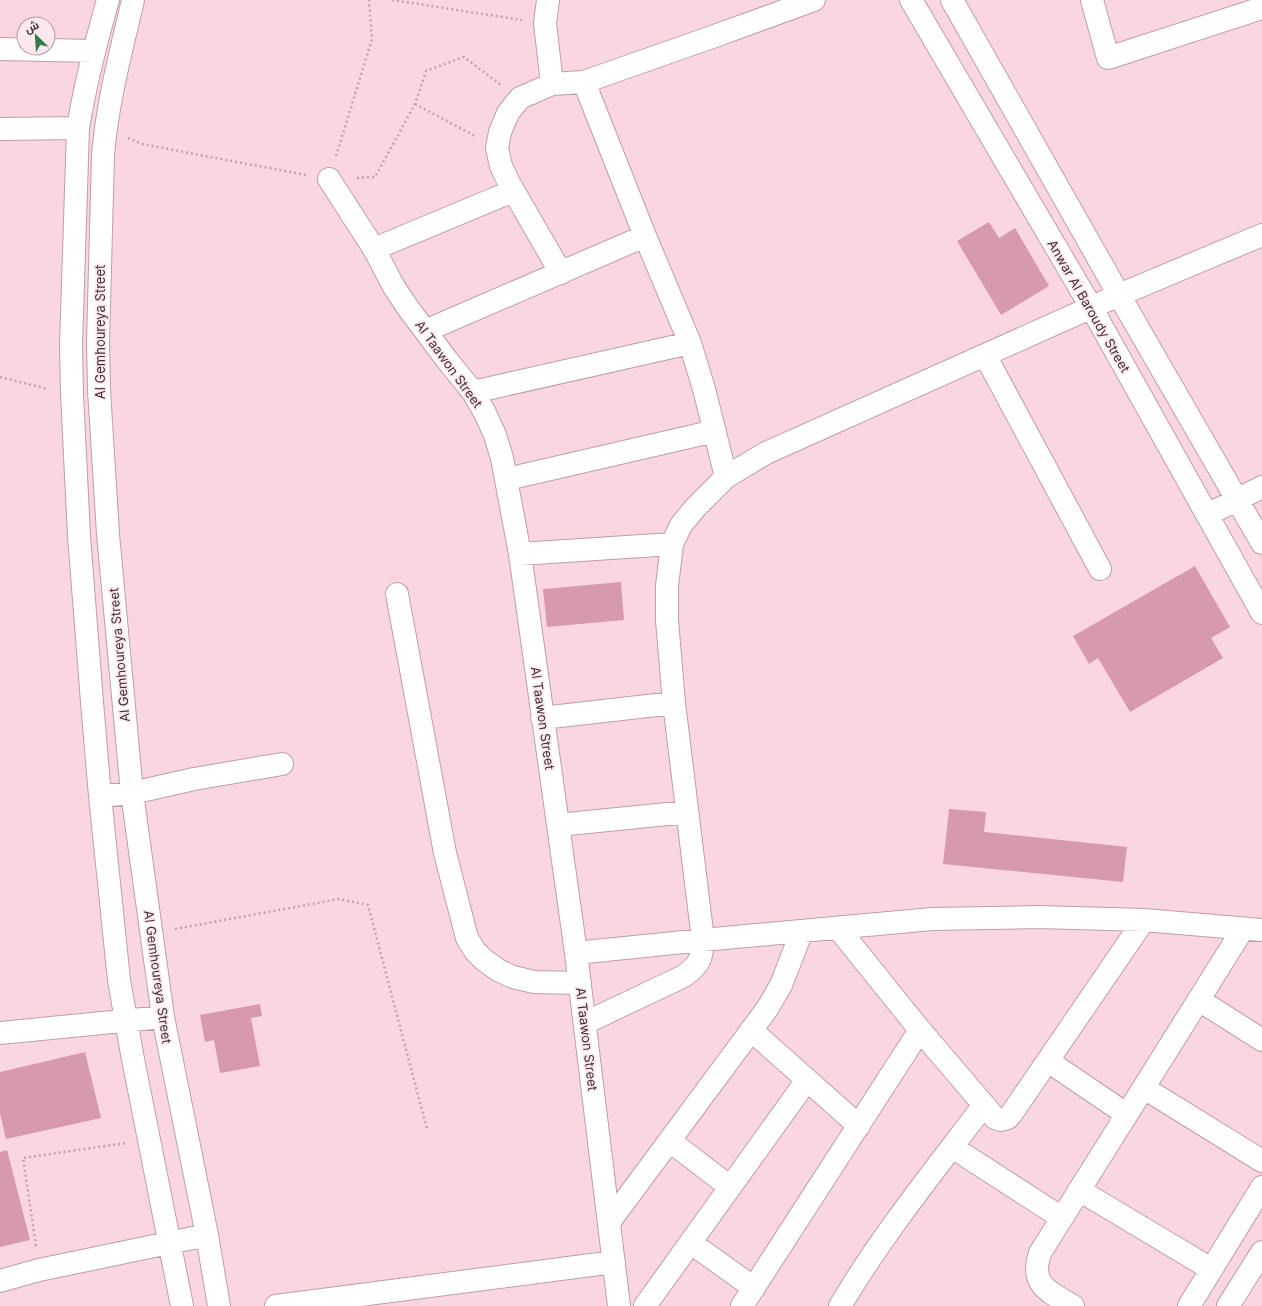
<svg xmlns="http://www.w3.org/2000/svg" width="1262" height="1306" font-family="Inter,Cairo,sans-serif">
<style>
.building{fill:#d79aad}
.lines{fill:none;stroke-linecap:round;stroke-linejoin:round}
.minor-casing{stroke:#bf9ea7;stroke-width:24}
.path{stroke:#c0a3ac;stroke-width:2.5;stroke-dasharray:2 3;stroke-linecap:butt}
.minor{stroke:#fff;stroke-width:22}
.labels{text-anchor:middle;stroke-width:3.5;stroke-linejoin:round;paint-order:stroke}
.street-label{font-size:13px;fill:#3d3034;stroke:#fee8ee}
</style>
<rect width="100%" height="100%" fill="#fad6e0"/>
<path class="building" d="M989 222 999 238 1015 228 1049 286 1001 315 957 241Z
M1195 566 1230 627 1211 638 1223 658 1130 712 1098 658 1089 664 1073 636Z
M621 582 624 620 547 627 543 589Z
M949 809 986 812 984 832 1127 847 1123 882 943 864Z
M260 1004 262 1016 251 1018 260 1066 220 1073 214 1040 205 1042 200 1015Z
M85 1052 101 1118 6 1139 0 1113V1072Z
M7 1150 30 1240 0 1247V1152Z"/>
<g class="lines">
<defs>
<path id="minor" d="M108 0C96 42 85 85 78 128L71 345 72 394 79 536 92 702 100 796 119 980 132 1054 182 1306
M133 0C121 52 107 103 103 156L98 342 99 390 108 534 132 793 163 1017 207 1235 219 1306
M548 0 545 23 552 84
M911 0 1091 307 1262 613
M952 0 1119 295 1262 543
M1092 0 1108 58 1262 8
M0 49 94 51
M584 82 645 236 690 343 704 389 726 477
M0 129 78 128
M329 179 374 249 394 287 408 308 447 360 473 392 485 413 495 435 502 458 520 554 576 953 619 1306
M374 249 513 191
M561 273 509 183 501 166 497 148 500 132 508 113 520 98 552 84 584 82 712 37 814 0
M425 331 645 236
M985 355 1100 569
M473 392 690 343
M507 479 715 431
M1207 515 1262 487
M520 554 672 544
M397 594 445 853 467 938 475 951 484 960 498 970 513 977 534 982 580 983
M542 718 674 703
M100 796 132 793 194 779 282 764
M558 825 687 812
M838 928 920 1030 995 1118 1001 1120 1008 1118 1012 1113 1144 920
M576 953 703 940 932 919 1038 917 1144 920 1262 930
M1199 1000 1262 1040
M585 1023 684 976C700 964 702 959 703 940L674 703 667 620V586L672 544 681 525 695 508 726 477 766 453 1119 295 1262 235
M751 1030 859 1126
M0 1033 163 1017
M1048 1061 1126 1114
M1144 1088 1262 1161
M670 1141 730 1187
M952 1147 1062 1218
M1079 1190 1211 1269
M610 1221 767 1009 781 985 802 931
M691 1243 754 1288
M0 1281 39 1270 207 1235
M276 1306 614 1262
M645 1306 807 1080
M742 1306 920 1030
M840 1306C882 1235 934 1171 984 1105
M1073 1306C1050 1292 1029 1286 1040 1253L1243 929
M1189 1306 1262 1187
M1228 1306 1262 1252"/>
</defs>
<use href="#minor" class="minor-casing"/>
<path class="path" d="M392 0 522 20
M415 104 475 136
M128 138 142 144 306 175
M336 156 372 39 369 0
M357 178 375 177 415 104 426 71 464 57 501 85
M0 377 48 389
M175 929 339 899 368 905 427 1129
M36 1246 23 1158 126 1143"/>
<use href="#minor" class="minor"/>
</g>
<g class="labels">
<g class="street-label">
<text transform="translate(1089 306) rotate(60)" y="5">Anwar Al Baroudy Street</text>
<text transform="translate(100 332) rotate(-90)" y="5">Al Gemhoureya Street</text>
<text transform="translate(449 364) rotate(54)" y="5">Al Taawon Street</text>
<text transform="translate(119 655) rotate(-95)" y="5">Al Gemhoureya Street</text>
<text transform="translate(543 718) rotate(82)" y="5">Al Taawon Street</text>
<text transform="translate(158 977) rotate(82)" y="5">Al Gemhoureya Street</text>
<text transform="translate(587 1039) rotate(83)" y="5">Al Taawon Street</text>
</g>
</g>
<g transform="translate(36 36) rotate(335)"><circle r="19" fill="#fee8ee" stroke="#b19ea4"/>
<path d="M0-3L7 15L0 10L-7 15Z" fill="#337c49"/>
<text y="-6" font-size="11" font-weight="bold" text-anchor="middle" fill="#3d3034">ش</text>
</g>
</svg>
